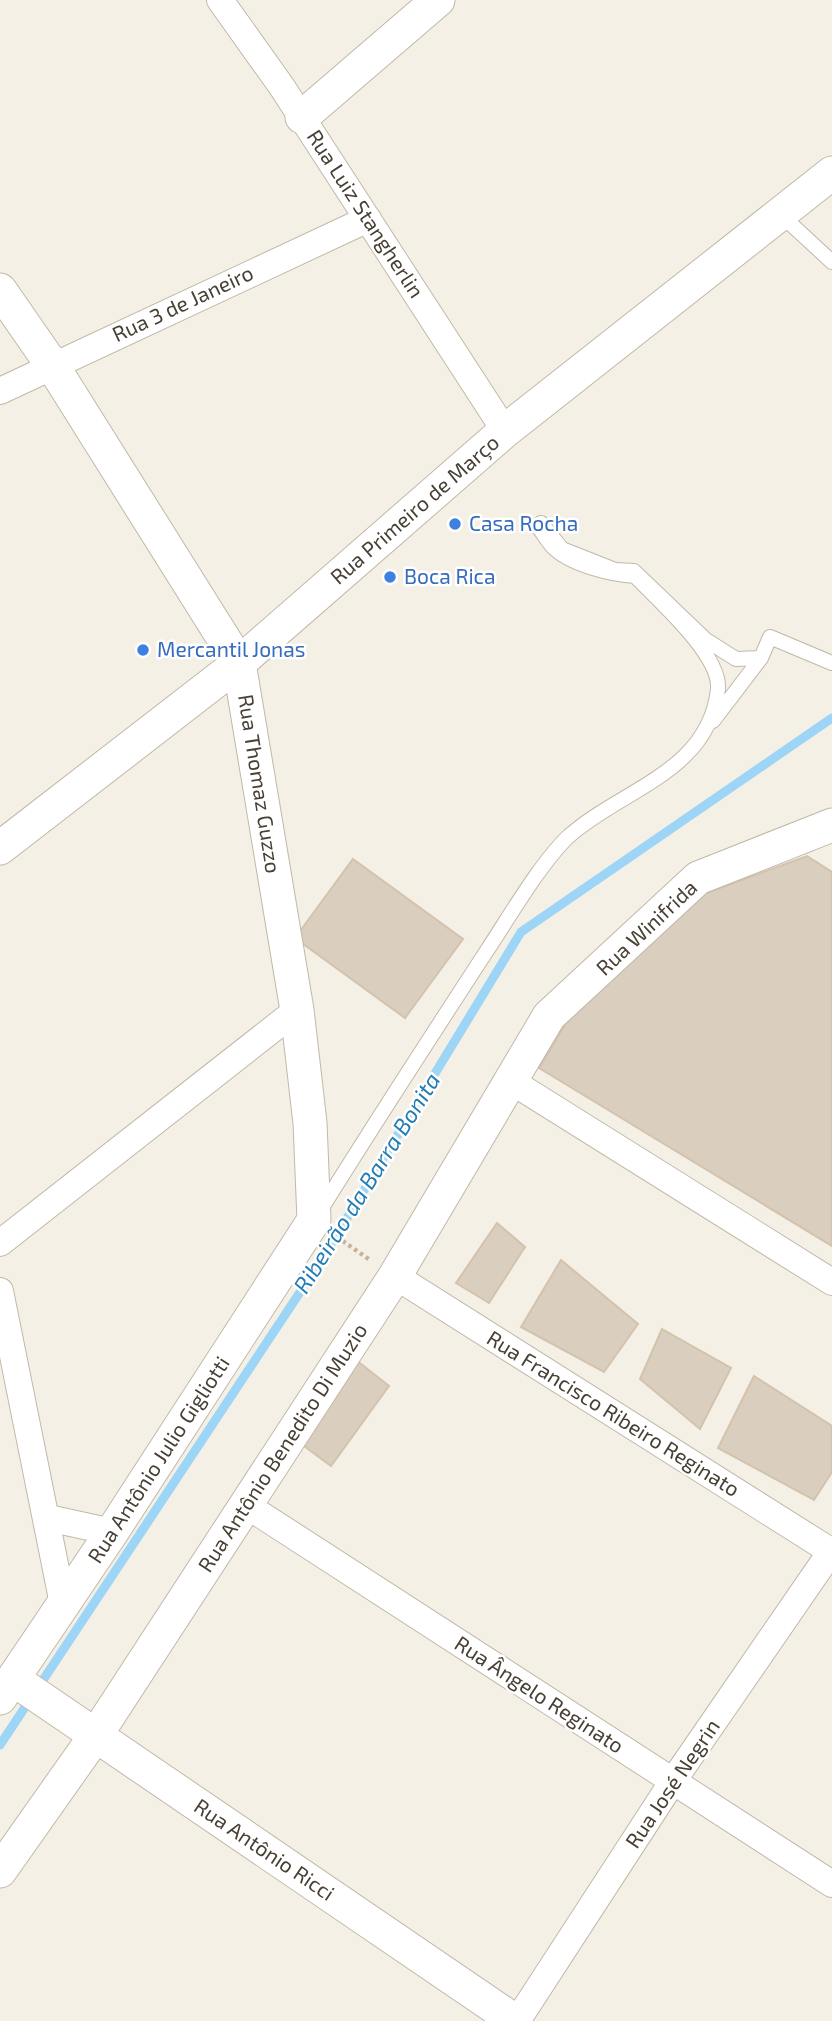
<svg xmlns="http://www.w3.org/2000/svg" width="832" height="2021" font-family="'Exo 2',sans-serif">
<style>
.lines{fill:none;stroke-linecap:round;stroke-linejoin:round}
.stream{stroke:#9dd5f7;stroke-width:9}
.building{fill:#dacebe;stroke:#d3c3ad;stroke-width:2}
.service-casing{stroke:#c1b8a8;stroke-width:16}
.minor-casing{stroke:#c1b8a8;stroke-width:28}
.tertiary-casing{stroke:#c1b8a8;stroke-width:35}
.path{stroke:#c4b398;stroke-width:4.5;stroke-dasharray:3.5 3.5;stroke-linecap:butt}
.service{stroke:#fff;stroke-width:14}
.minor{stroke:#fff;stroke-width:26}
.tertiary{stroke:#fff;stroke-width:33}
.shop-dot{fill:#3f7fe0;stroke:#fff;stroke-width:2.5}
.labels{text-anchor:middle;stroke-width:5;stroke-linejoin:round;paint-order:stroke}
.street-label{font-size:21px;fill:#484035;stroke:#fff}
.shop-label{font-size:21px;fill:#366cbe;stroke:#fff;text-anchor:start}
.water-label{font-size:23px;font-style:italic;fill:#237cb5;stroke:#fff}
</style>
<rect width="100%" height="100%" fill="#f5f0e6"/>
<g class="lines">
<path class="stream" d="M0 1745 324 1256 521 932 832 718"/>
</g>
<path class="building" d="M807 856 832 872V1246L539 1068 566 1023 701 895Z
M353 859 463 939 405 1018 295 938Z
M497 1223 525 1247 489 1303 456 1283Z
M561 1260 638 1324 604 1372 521 1327Z
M662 1329 731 1368 700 1429 640 1379Z
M356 1360 389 1386 331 1466 300 1443Z
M754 1376 832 1426V1472L814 1500 718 1448Z"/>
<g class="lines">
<defs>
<path id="service" d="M780 214 832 262
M713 721 761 658
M320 1211C374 1124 430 1038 486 952 508 919 541 862 569 836 622 789 709 772 718 689 721 655 658 600 635 576 613 575 572 565 555 549 548 543 544 534 538 527L541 523 562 549 615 570 634 571 706 640 736 659 761 658 770 637 832 663"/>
<path id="minor" d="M220 0 282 87 505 431
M0 391 368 219
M511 1081 832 1282
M0 1243 297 1010
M395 1276 832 1552
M0 1291 63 1604
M246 1505 832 1884
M48 1518 112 1532
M517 2021 673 1781 832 1550"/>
<path id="tertiary" d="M302 117 438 0
M0 290 52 365 239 663 297 1010 310 1123 314 1220 112 1532 0 1698
M0 848 239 663 505 431 832 173
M13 1679 515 2021
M0 1871 96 1735 395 1276 549 1016 698 878 832 825"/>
</defs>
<use href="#service" class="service-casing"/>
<use href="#minor" class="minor-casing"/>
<use href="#tertiary" class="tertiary-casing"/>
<path class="path" d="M337 1237 370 1260"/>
<use href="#service" class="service"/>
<use href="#minor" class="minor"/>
<use href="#tertiary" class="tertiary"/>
</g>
<g class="shop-dot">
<circle cx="455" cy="524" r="7"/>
<circle cx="390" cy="577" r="7"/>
<circle cx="143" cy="650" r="7"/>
</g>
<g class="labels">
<g class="street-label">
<text transform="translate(365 214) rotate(57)" y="7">Rua Luiz Stangherlin</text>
<text transform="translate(183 304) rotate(-25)" y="7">Rua 3 de Janeiro</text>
<text transform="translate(415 510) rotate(-41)" y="7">Rua Primeiro de Março</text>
<text transform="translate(259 784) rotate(81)" y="7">Rua Thomaz Guzzo</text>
<text transform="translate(647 928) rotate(-43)" y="7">Rua Winifrida</text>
<text transform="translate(613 1414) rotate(32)" y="7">Rua Francisco Ribeiro Reginato</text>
<text transform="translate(283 1448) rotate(-57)" y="7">Rua Antônio Benedito Di Muzio</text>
<text transform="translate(159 1460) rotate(-57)" y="7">Rua Antônio Julio Gigliotti</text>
<text transform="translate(539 1695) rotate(33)" y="7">Rua Ângelo Reginato</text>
<text transform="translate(673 1784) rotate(-56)" y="7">Rua José Negrin</text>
<text transform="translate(264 1850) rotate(34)" y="7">Rua Antônio Ricci</text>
</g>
<g class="shop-label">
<text x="469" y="531">Casa Rocha</text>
<text x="404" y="584">Boca Rica</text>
<text x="157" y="657">Mercantil Jonas</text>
</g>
<g class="water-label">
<text transform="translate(367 1183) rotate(-58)" y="8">Ribeirão da Barra Bonita</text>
</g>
</g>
</svg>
